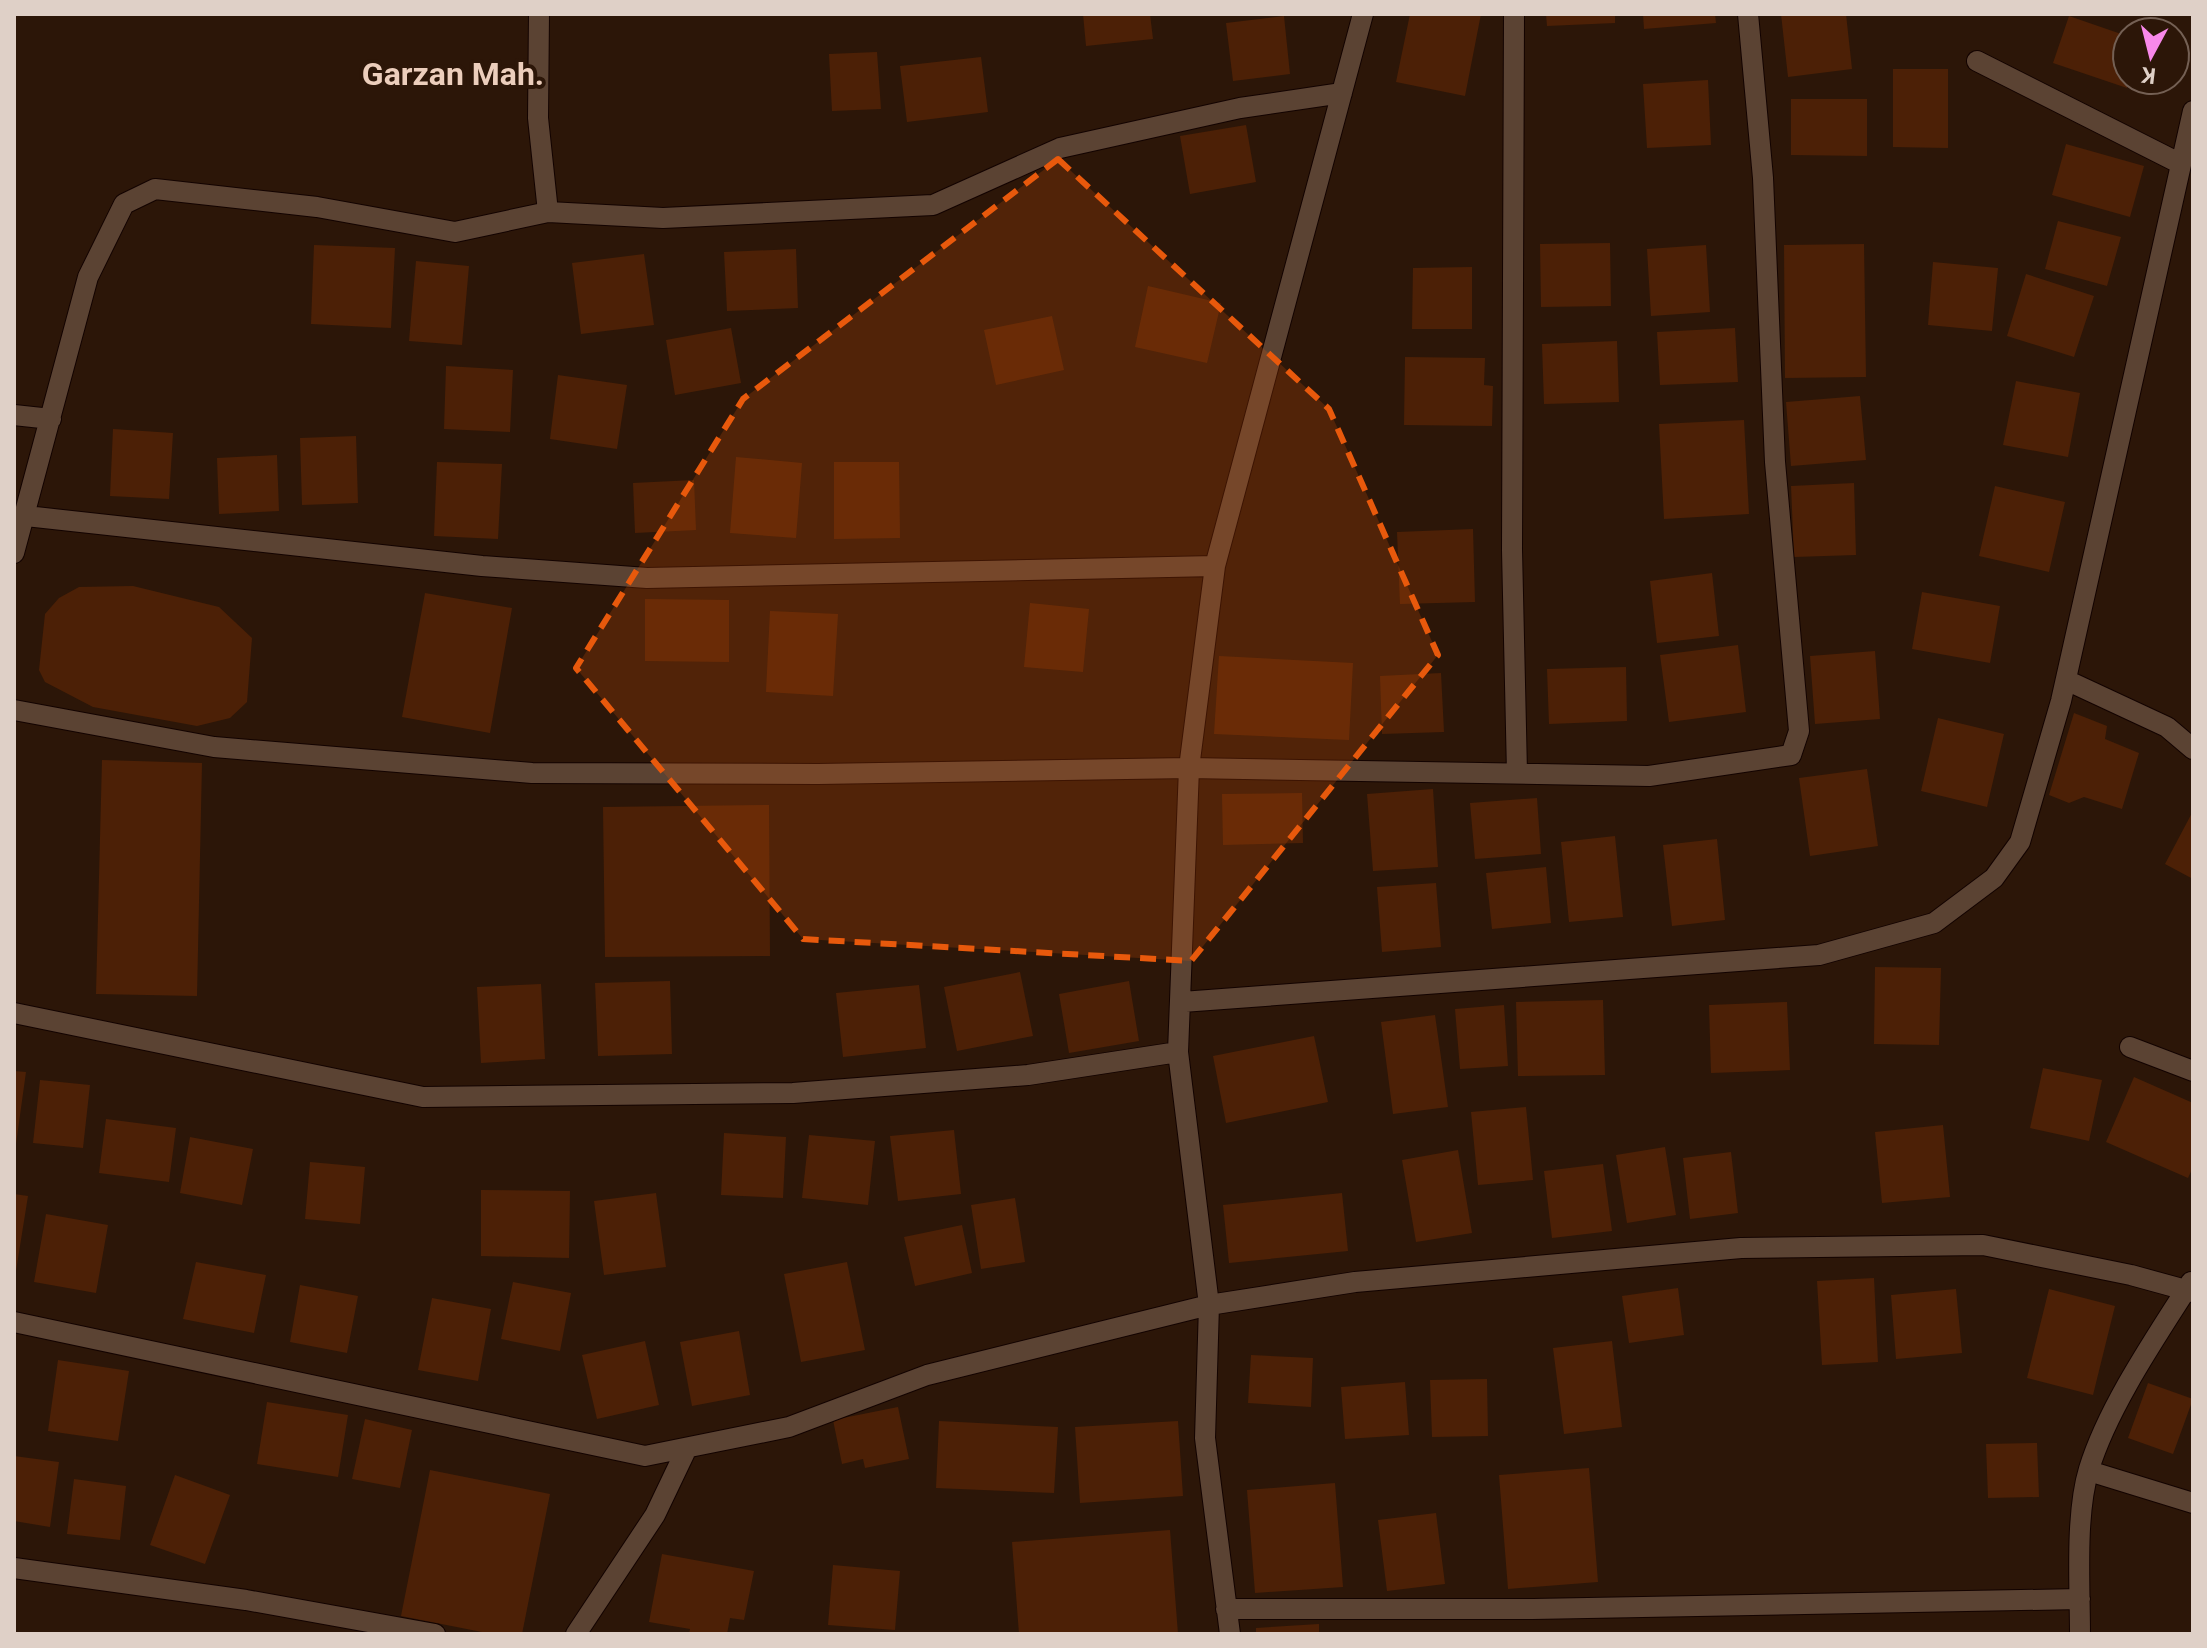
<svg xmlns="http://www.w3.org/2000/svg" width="2207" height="1648" font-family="Roboto,sans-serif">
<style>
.building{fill:#4c2006}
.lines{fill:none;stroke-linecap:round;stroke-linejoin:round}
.minor-casing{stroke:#130300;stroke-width:22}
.minor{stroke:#5b4333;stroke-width:20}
.marked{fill:#e8590c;fill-opacity:0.2;stroke:#e8590c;stroke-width:6;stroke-dasharray:16 10;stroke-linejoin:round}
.labels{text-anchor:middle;stroke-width:8;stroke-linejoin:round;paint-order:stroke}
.district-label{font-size:32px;font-weight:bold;fill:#eccebc;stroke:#2c1608}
</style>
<rect width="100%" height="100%" fill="#2c1608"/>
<path class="building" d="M1083 14H1150L1153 39 1086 46Z
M1410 14H1481L1465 96 1396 82Z
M1546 14H1615V23L1547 26Z
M1643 14H1715L1716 23 1644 29Z
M1781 14H1846L1852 69 1788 77Z
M1284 16 1290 74 1233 81 1226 23Z
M2069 16 2127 36V88L2053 63Z
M877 52 881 109 832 111 829 54Z
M981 57 988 112 907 122 900 66Z
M1893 69H1948V148L1893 147Z
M1708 80 1711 145 1647 148 1643 84Z
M1791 99H1867V156L1791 155Z
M1246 125 1256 182 1190 194 1180 136Z
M2066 144 2144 166 2130 217 2052 195Z
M2058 221 2121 237 2107 286 2045 269Z
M1610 243 1611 306 1541 307 1540 244Z
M1864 244 1866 377 1785 378 1784 245Z
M314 245 395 248 391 328 311 324Z
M1706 245 1710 312 1651 316 1647 249Z
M796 249 798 308 727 311 724 252Z
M644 254 654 325 581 334 572 263Z
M416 261 469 266 462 345 409 341Z
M1933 262 1998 268 1992 331 1928 325Z
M1472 267V329H1412L1413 268Z
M2026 274 2094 296 2074 357 2007 336Z
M1148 286 1221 303 1207 363 1135 347Z
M1052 316 1064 370 996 385 984 330Z
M731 328 741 383 675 395 666 340Z
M1735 328 1738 382 1660 385 1657 332Z
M1617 341 1619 402 1544 404 1542 344Z
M1405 357 1485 358 1484 385 1493 386 1492 426 1404 425Z
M446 366 513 370 510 432 444 429Z
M558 375 627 385 617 449 550 439Z
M2016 381 2080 393 2068 457 2003 445Z
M1860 396 1866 460 1791 466 1786 402Z
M1744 420 1749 514 1664 519 1659 424Z
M113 429 173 433 169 499 110 496Z
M356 436 358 503 302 505 300 438Z
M277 455 279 511 219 514 217 458Z
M736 457 802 463 796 538 730 533Z
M437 462 502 464 498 539 434 536Z
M834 462H899L900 538 834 539Z
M694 480 696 530 635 533 633 483Z
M1854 483 1856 555 1794 557 1791 486Z
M1995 486 2065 502 2049 572 1979 556Z
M1473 529 1475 602 1400 604 1397 532Z
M1712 573 1719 636 1657 643 1650 581Z
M133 586 219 607 252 638 247 702 230 718 197 726 93 707 45 682 39 670 45 614 59 598 79 587Z
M1922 592 2000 606 1990 663 1912 649Z
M425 593 512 608 490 733 402 717Z
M645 599 729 600V662L645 661Z
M1030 603 1089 609 1083 672 1024 667Z
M770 611 838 614 833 696 766 692Z
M1738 645 1746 712 1669 722 1660 655Z
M1875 651 1880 719 1815 724 1810 656Z
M1219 656 1353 663 1349 740 1214 734Z
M1626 667 1627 721 1549 724 1547 669Z
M1441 673 1444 732 1382 734 1380 676Z
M2074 713 2107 726 2105 739 2139 753 2122 809 2084 797 2069 803 2049 795Z
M1938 718 2004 734 1987 807 1921 791Z
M102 760 202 763 197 996 96 994Z
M1867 769 1878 846 1810 856 1799 778Z
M1433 789 1438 867 1373 871 1367 794Z
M1302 793 1303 843 1223 845 1222 794Z
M1537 798 1541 854 1475 859 1470 803Z
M769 805 770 956 605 957 603 807Z
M2193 811V879L2165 864Z
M1615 836 1623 917 1569 922 1561 842Z
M1717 839 1725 920 1672 926 1663 845Z
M1546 867 1551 923 1492 929 1486 873Z
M1436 883 1441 947 1382 952 1377 887Z
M1875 967 1941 968 1939 1045 1874 1044Z
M1020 972 1033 1036 957 1051 944 987Z
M670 981 672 1054 598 1056 595 983Z
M1129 981 1139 1041 1069 1053 1059 994Z
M541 984 545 1059 481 1063 477 987Z
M919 985 926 1048 843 1057 836 993Z
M1603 1000 1605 1075 1518 1076 1516 1002Z
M1787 1002 1790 1070 1711 1073 1709 1005Z
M1504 1005 1508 1066 1460 1069 1455 1009Z
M1435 1015 1448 1107 1393 1114 1381 1022Z
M1314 1036 1328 1102 1226 1123 1213 1056Z
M2043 1068 2102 1080 2089 1141 2030 1128Z
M14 1071 26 1072 16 1144H14Z
M2134 1077 2193 1103V1167L2188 1178 2106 1142Z
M40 1080 90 1085 83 1148 33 1143Z
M1526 1107 1533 1180 1478 1185 1471 1112Z
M106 1119 176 1128 169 1182 99 1173Z
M1943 1125 1950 1197 1882 1203 1875 1132Z
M954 1130 961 1194 898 1201 890 1136Z
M724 1133 786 1137 783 1198 721 1195Z
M809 1135 875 1141 868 1205 802 1198Z
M190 1137 253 1149 242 1205 180 1193Z
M1665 1147 1676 1215 1627 1223 1616 1155Z
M1458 1150 1472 1233 1416 1242 1402 1160Z
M1731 1152 1738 1213 1690 1219 1683 1158Z
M310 1162 365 1167 360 1224 305 1219Z
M1603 1164 1612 1231 1552 1238 1544 1171Z
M481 1190 570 1191 569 1258 481 1256Z
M656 1193 666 1267 604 1275 594 1201Z
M1342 1193 1348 1251 1229 1263 1223 1205Z
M14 1194 28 1196 16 1271H14Z
M1015 1198 1025 1262 981 1269 971 1205Z
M46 1214 108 1225 96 1293 34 1282Z
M962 1225 972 1273 915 1286 904 1237Z
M196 1262 266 1275 254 1333 183 1319Z
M847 1262 865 1350 801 1362 784 1274Z
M1874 1278 1878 1362 1822 1365 1817 1281Z
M513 1282 571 1293 560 1351 501 1339Z
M300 1285 358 1296 347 1353 290 1342Z
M1678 1288 1684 1335 1629 1343 1622 1296Z
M1956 1289 1962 1353 1896 1359 1891 1295Z
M2049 1289 2115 1306 2093 1395 2027 1378Z
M432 1298 491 1309 478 1381 418 1370Z
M739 1331 750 1395 692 1406 680 1342Z
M645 1341 659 1405 597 1419 582 1355Z
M1612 1341 1622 1427 1564 1434 1553 1348Z
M1251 1355 1313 1358 1311 1407 1248 1403Z
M58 1360 129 1371 118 1441 48 1431Z
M1487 1379 1488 1436 1432 1437 1430 1380Z
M1405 1382 1409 1435 1345 1439 1341 1387Z
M2148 1383 2193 1399 2173 1454 2128 1438Z
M267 1402 348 1415 338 1477 257 1464Z
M898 1407 909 1459 865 1468 863 1459 842 1464 833 1420Z
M365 1419 412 1430 400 1488 352 1479Z
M939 1421 1058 1427 1054 1493 936 1488Z
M1178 1421 1183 1496 1080 1503 1075 1427Z
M2037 1443 2039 1497 1988 1498 1986 1444Z
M14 1456 59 1462 50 1527 14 1521Z
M1589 1468 1598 1582 1508 1589 1499 1475Z
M430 1470 550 1494 522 1634H492L401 1616Z
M175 1475 230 1495 205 1564 150 1545Z
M74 1479 126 1486 120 1540 67 1534Z
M1335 1483 1343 1587 1255 1593 1247 1490Z
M1436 1513 1445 1584 1387 1591 1378 1520Z
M1170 1530 1178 1634H1019L1012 1542Z
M662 1554 754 1571 744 1620 730 1618 727 1634H689L690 1629 649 1622Z
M833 1565 900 1571 895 1630 828 1625Z
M1319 1624V1634H1256V1628Z"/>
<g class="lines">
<defs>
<path id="minor" d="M539 14 538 118 548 212
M1514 14 1512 550 1517 773
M1977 61 2181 164
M14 415 51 419
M26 516 482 566 647 578 1215 566
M14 553 88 277 124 204 155 189 317 207 455 232 548 212 663 218 933 205 1060 148 1240 108 1342 93
M2066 680 2167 727 2193 749
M14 710 214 747 532 773 818 774 1189 768 1649 776 1791 755 1799 731 1775 462 1763 178 1748 14
M1182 1002 1819 955 1934 923 1994 878 2020 842 2061 701 2193 111
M14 1013 423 1097 793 1093 1028 1075 1178 1052
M2130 1047 2193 1071
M14 1322 645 1456 789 1427 927 1375 1209 1305 1355 1282 1741 1248 1983 1245 2131 1275 2193 1292
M2089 1471 2193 1503
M14 1568 246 1600 435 1634
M1226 1609H1533L2080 1599
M576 1634 655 1515 687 1448
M1230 1634 1205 1438 1209 1305 1178 1052 1189 768 1215 566 1363 14
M2080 1634C2080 1586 2075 1515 2089 1469 2108 1407 2156 1337 2191 1282"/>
</defs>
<use href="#minor" class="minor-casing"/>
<use href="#minor" class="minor"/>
</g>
<path class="marked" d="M1058 159 1329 409 1438 655 1191 961 803 939 576 668 743 399Z"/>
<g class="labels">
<g class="district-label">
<text x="453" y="85">Garzan Mah.</text>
</g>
</g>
<rect width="2207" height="1648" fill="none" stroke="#dfd0c7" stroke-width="32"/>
<g transform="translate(2151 56) rotate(187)"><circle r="38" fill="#2c1608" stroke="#746054" stroke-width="2"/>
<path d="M0-6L14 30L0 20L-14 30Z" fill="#f888ea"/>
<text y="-12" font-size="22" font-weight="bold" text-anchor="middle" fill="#dfd0c7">K</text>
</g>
</svg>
